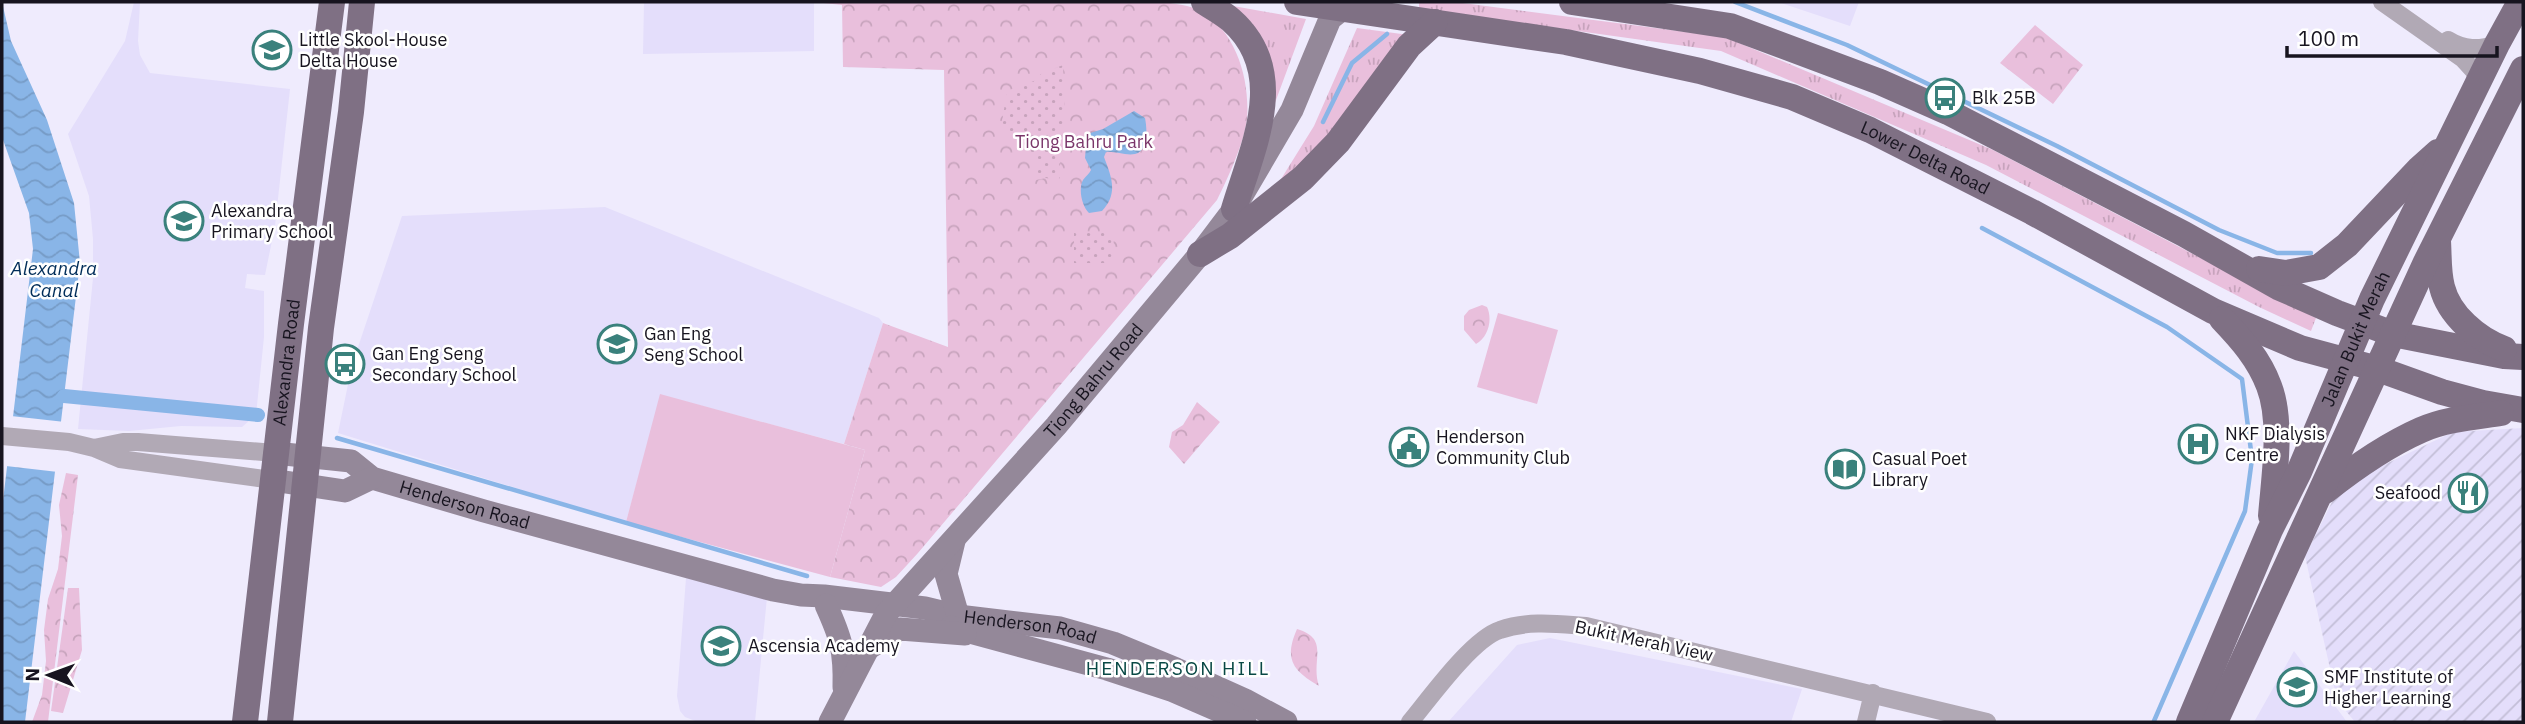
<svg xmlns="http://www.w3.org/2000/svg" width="2525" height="724" font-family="'IBM Plex Sans',sans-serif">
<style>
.built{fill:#e4defb}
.industrial{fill:url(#industrial-furrows)}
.grass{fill:url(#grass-tufts)}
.park{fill:url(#park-crowns)}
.garden{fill:url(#garden-dots)}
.pitch{fill:#e9bfdc}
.water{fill:url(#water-waves)}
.pier{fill:#efebfd}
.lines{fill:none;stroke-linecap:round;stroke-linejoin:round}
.stream{stroke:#89b5e7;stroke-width:4.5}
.canal{stroke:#89b5e7;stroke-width:14}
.minor{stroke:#b1a9b5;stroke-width:18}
.secondary{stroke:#948899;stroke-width:23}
.primary{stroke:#7f7084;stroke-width:26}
.labels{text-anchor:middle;stroke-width:5;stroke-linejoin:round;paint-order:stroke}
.poi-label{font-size:18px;fill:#17141f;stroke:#fff;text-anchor:start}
.park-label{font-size:18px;fill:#7a366a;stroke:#fff}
.street-label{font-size:18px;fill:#17141f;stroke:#fff}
.water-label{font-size:19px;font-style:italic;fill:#002d59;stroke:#fff}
.neighbourhood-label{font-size:19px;letter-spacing:2px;fill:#094945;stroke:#fff}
</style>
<defs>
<pattern id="industrial-furrows" width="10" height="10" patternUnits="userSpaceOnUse" patternTransform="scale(1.75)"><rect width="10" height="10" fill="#e4defb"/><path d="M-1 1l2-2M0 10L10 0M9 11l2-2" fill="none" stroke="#c3bed7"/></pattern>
<pattern id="grass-tufts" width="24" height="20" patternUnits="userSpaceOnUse" patternTransform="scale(1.75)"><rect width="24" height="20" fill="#e9bfdc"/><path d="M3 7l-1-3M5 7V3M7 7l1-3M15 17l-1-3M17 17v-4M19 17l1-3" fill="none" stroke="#c7a3bc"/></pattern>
<pattern id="park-crowns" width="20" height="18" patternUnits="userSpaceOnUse" patternTransform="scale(1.75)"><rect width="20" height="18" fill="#e9bfdc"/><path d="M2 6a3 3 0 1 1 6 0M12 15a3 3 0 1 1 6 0" fill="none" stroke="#c7a3bc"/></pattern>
<pattern id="garden-dots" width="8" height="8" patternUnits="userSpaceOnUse" patternTransform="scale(1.75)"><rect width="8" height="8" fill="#e9bfdc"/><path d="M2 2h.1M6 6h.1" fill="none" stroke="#c7a3bc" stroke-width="1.8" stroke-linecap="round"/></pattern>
<pattern id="water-waves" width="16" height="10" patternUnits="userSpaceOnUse" patternTransform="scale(1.75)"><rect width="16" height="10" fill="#89b5e7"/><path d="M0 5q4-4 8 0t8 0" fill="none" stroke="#769bc6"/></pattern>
</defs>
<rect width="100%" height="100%" fill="#efebfd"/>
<path class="built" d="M134 2H140L138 41 140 55 150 73 290 89 275 226 265 275 247 274 245 288 264 291V337L256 415 242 427 181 426 129 431 78 429 93 278V239L89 196 68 134 125 41Z
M644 2H814V51L643 54Z
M1778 2H1859L1850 26Z
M605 207 879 318 883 323 844 444 661 395 626 522 338 433 352 365 402 216Z
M686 578 767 597 755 722H698L685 717 680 711 677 696Z
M1550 638 1802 689 1791 722H1448L1517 645Z
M2294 651 2347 722H2254Z"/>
<path class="industrial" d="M2523 428V722H2355L2337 700 2305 556 2333 500 2369 472 2453 432Z"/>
<path class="grass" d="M1419 2H1455L1725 37 1993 150 2316 318 2311 331 2259 307 1986 165 1721 51 1419 9Z
M1222 4 1306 19 1252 165 1261 64Z
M1357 28 1409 35 1332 135 1273 192 1314 126Z"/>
<path class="park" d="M814 2H1164C1176 4 1189 5 1200 11 1237 31 1250 81 1247 119 1244 143 1228 178 1217 200L918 553 896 577 881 587 830 577 865 450 844 444 883 323 948 347 944 70 843 67 842 5Z
M2035 25 2083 65 2053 104 2000 63Z
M1482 305 1487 307C1493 320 1488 337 1476 344L1464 330V316L1469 310Z
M1197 402 1220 422 1184 464 1169 447 1172 432 1183 425Z
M66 473 78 475 48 722H32L42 695 46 661 44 630 48 599 58 569 62 536 59 505Z
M68 588H79L82 650 63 713 51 711Z
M1297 629C1331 639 1310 661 1319 686 1292 670 1284 659 1297 629Z"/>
<path class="garden" d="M1063 65C1064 91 1066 118 1064 145 1063 157 1057 165 1060 178L1056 180 1046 178 1036 180C1038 149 1021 148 1001 128L1007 91 1034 81 1041 74Z
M1074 233H1114L1113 263H1074Z"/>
<path class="pitch" d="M1498 313 1558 330 1537 404 1477 387Z
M660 394 865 450 830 577 626 522Z"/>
<path class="water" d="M2 2 11 41 47 120 74 203 80 263 25 722H2V509L33 249 29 213 2 137Z
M1134 111 1145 118C1147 128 1149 151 1135 154 1126 156 1115 151 1106 152L1104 157C1111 176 1119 193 1102 211L1089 213C1082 206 1078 189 1083 180 1086 176 1089 174 1091 170L1085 158 1087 134 1103 129Z"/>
<path class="pier" d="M11 416 65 422 58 472 6 466Z"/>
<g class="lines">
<path class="stream" d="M1735 2 1847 45 2057 146 2219 230 2277 253H2311
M1323 122 1352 63 1387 34
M1982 228 2167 327 2242 379 2252 459 2245 511 2154 721
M337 438 807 576"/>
<path class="canal" d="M64 396 258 415"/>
<path class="minor" d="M2382 2 2463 59 2474 71 2479 83
M2448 40C2464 50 2479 50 2497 44
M2 436 69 442 94 448 120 459 272 480
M94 448 123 442H138L275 453
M1410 722C1430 698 1472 639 1500 630 1528 620 1558 624 1586 626L1987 722
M1866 722 1873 693"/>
<g class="secondary">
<path id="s1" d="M275 453 351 461 372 478 484 511 773 590 801 595 824 596 925 608 958 616 1060 628 1113 643 1176 669 1245 700 1286 722"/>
<path d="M272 480 345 491 372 478"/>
<path d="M954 541 946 574 958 616"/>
<path d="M826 605C841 638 845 651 844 687"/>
<path d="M951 627 1107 669 1171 690 1245 722"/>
<path d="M869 648 900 629 965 634"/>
<path id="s2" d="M830 722 886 614 1056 426 1200 254 1234 209 1292 110 1330 19 1344 8 1346 2"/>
</g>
<g class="primary">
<path d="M1204 2C1212 7 1223 13 1231 20 1290 72 1253 146 1234 209"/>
<path id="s3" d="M1297 2 1566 42 1700 71 1792 97 1870 130 2032 212 2213 311 2300 348 2378 369 2442 392 2483 403 2523 410"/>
<path d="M1572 2 1730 26 1880 82 1948 112 2184 234 2278 287 2337 313 2393 334 2504 356 2523 357"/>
<path d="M2438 241C2439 256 2438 272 2442 287 2449 315 2477 339 2504 349"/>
<path d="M1200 254 1230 236 1303 178 1338 142 1409 46 1435 22"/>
<path d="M2259 269 2286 273 2319 267 2347 245 2419 169 2438 152"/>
<path d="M2222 319C2241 339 2259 359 2269 386 2283 422 2274 477 2271 516"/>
<path d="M2325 491C2354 468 2387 445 2421 430 2446 419 2474 417 2501 413"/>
<path id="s4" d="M245 722 291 324 332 2"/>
<path d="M280 722 321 328 351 112 362 2"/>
<path id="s5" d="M2189 722 2270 530 2299 472 2372 299 2497 44 2520 2"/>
<path d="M2215 722 2426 262 2523 69"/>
</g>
</g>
<defs>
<symbol id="school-ring" viewBox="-11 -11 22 22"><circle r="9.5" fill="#fff" stroke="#3a817c" stroke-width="1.5"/><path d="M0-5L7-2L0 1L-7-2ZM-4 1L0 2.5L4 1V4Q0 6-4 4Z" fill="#3a817c"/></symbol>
<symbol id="bus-ring" viewBox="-11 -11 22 22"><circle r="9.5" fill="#fff" stroke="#3a817c" stroke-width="1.5"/><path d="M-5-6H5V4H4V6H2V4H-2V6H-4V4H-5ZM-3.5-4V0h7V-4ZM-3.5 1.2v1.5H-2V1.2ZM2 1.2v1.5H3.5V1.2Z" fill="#3a817c"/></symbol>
<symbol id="hospital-ring" viewBox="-11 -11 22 22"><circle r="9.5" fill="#fff" stroke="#3a817c" stroke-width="1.5"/><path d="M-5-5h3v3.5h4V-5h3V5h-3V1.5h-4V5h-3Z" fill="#3a817c"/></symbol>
<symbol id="civic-ring" viewBox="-11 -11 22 22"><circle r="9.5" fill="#fff" stroke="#3a817c" stroke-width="1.5"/><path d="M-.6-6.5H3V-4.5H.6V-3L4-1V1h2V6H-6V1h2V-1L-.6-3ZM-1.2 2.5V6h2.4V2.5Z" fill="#3a817c"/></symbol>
<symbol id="library-ring" viewBox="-11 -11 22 22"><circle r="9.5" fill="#fff" stroke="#3a817c" stroke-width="1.5"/><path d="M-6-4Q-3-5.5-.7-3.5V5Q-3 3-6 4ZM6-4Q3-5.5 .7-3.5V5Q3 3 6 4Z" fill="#3a817c"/></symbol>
<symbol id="restaurant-ring" viewBox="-11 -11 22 22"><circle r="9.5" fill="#fff" stroke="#3a817c" stroke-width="1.5"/><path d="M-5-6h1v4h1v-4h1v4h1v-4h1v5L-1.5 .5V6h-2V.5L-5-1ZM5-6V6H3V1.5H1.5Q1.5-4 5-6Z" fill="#3a817c"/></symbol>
<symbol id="university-ring" viewBox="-11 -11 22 22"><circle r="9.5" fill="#fff" stroke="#3a817c" stroke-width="1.5"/><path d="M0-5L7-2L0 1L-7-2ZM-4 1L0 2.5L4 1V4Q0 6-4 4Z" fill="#3a817c"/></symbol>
</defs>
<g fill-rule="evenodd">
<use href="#school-ring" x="250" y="28" width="44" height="44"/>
<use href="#bus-ring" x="1923" y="76" width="44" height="44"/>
<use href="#school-ring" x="162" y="199" width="44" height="44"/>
<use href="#school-ring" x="595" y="322" width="44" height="44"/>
<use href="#bus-ring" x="323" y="342" width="44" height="44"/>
<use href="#hospital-ring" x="2176" y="422" width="44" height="44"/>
<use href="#civic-ring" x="1387" y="425" width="44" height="44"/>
<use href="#library-ring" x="1823" y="447" width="44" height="44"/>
<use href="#restaurant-ring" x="2446" y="471" width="44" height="44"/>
<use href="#school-ring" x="699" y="624" width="44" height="44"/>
<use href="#university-ring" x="2275" y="665" width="44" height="44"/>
</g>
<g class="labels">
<g class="poi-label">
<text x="299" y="46">Little Skool-House<tspan x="299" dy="21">Delta House</tspan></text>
<text x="1972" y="104">Blk 25B</text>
<text x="211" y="217">Alexandra<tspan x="211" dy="21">Primary School</tspan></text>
<text x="644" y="340">Gan Eng<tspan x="644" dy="21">Seng School</tspan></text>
<text x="372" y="360">Gan Eng Seng<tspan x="372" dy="21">Secondary School</tspan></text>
<text x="2225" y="440">NKF Dialysis<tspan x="2225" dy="21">Centre</tspan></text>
<text x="1436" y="443">Henderson<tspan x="1436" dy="21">Community Club</tspan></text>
<text x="1872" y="465">Casual Poet<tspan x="1872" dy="21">Library</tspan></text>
<text x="2441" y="499" text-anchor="end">Seafood</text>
<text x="748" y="652">Ascensia Academy</text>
<text x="2324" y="683">SMF Institute of<tspan x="2324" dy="21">Higher Learning</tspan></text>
</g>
<g class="park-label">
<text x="1084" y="148">Tiong Bahru Park</text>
</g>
<g class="street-label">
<text dy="6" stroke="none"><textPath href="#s3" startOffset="651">Lower Delta Road</textPath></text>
<text dy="6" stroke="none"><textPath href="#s5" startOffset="418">Jalan Bukit Merah</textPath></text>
<text dy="6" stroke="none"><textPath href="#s4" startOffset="362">Alexandra Road</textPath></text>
<text dy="6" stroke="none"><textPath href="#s2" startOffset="434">Tiong Bahru Road</textPath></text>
<text dy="6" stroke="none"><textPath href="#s1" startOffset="200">Henderson Road</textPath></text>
<text dy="6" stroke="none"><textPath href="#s1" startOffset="780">Henderson Road</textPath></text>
<text transform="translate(1644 641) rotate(12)" y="6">Bukit Merah View</text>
</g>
<g class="water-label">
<text x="54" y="275">Alexandra<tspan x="54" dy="22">Canal</tspan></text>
</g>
<g class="neighbourhood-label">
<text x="1178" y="675">HENDERSON HILL</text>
</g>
</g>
<rect width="2525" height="724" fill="none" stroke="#17141f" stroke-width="7"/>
<g transform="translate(49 675) rotate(271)" stroke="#ffffff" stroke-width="5" paint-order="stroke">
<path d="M0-5L12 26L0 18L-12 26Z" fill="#17141f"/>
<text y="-10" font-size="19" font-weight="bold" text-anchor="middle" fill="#17141f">N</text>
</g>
<path d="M2287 46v10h210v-10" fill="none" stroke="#17141f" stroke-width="3.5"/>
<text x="2298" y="46" font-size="21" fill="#17141f" stroke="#ffffff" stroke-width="5" paint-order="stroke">100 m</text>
</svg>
